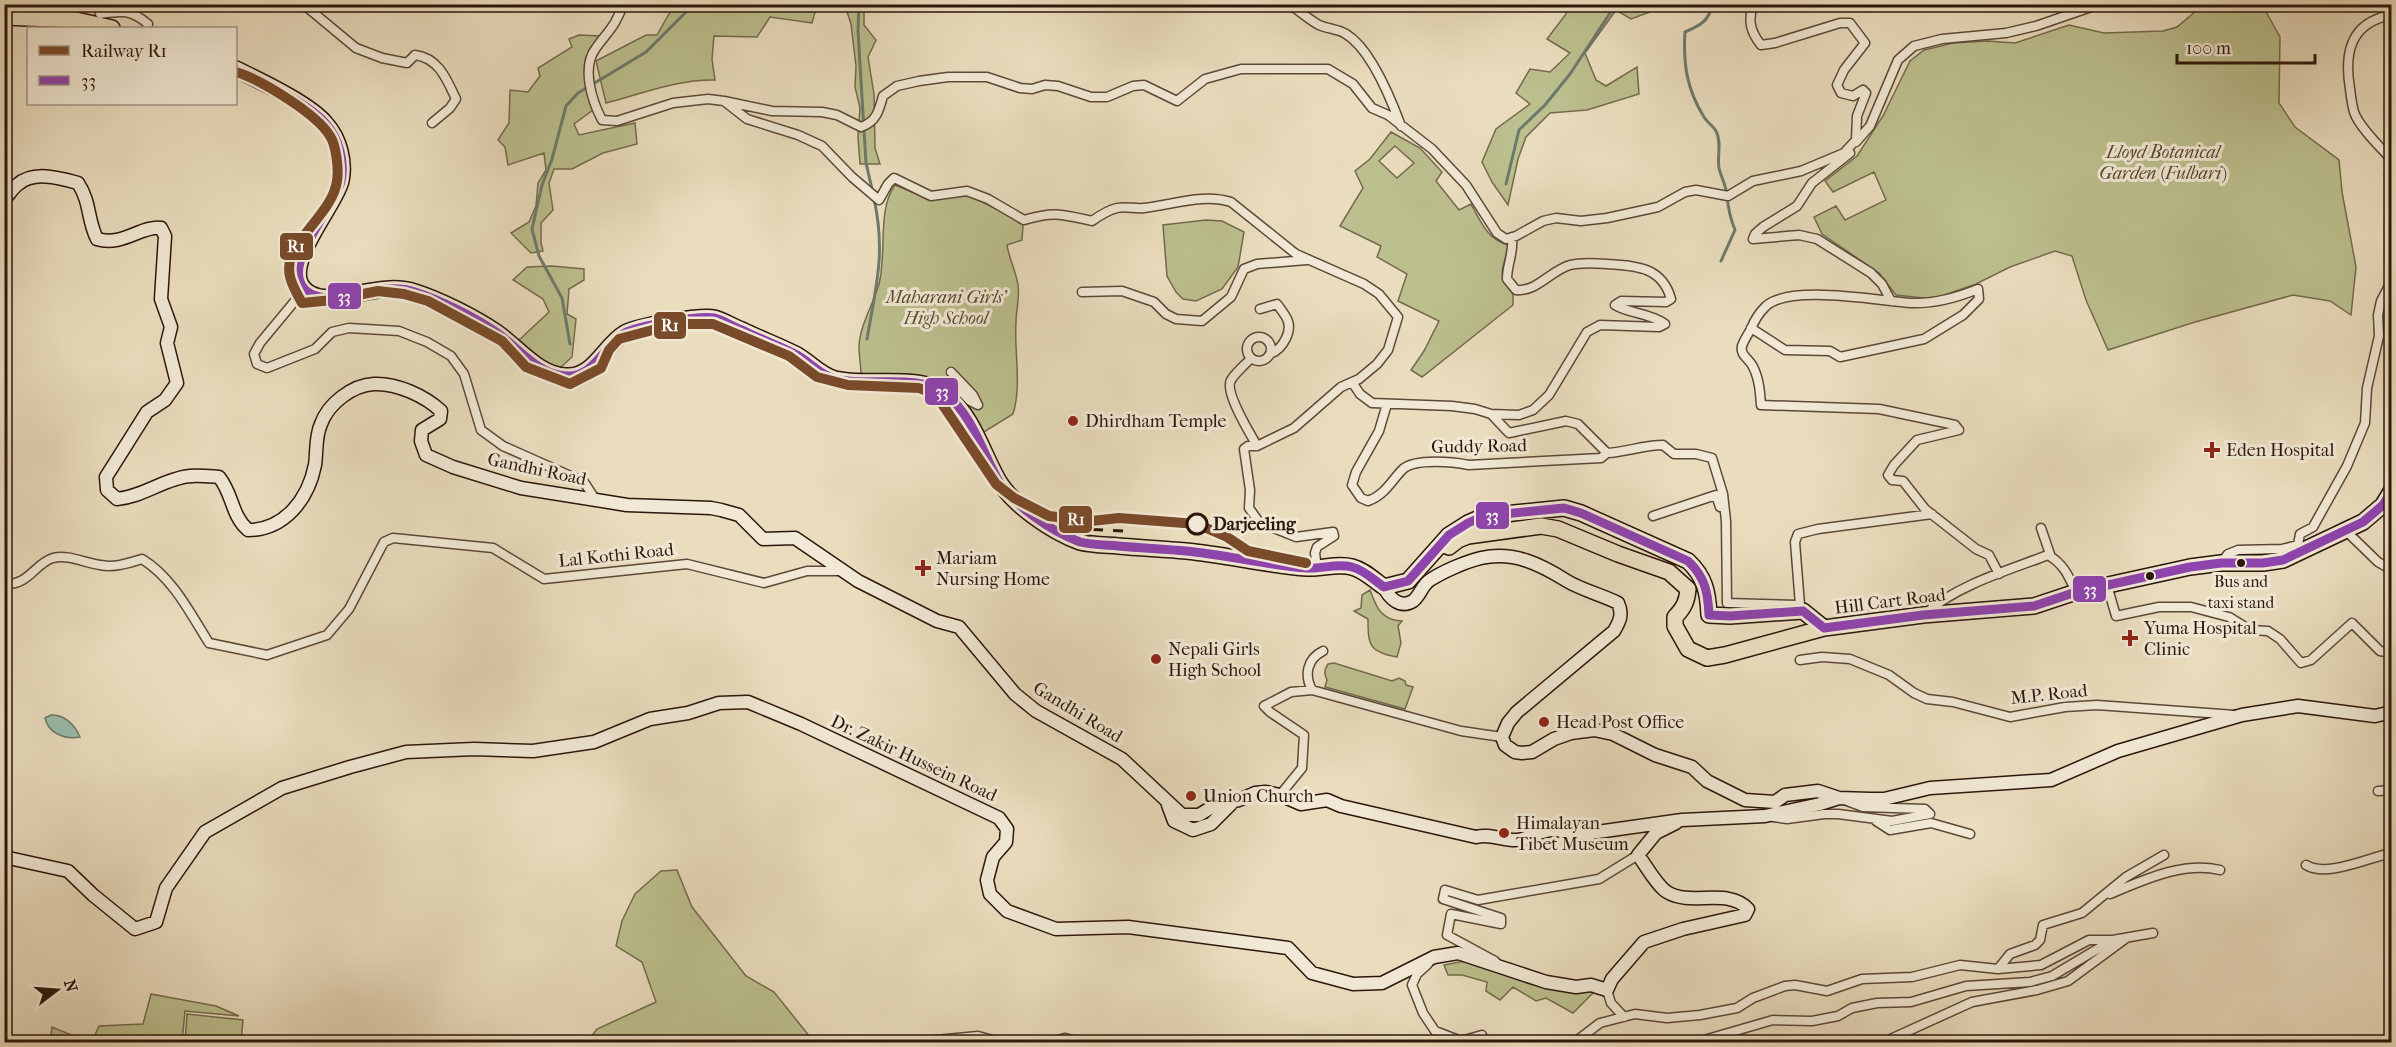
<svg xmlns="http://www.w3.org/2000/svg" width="2396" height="1047" font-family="'IM FELL French Canon',serif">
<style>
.green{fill:#bcbf8e;stroke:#746a4d;stroke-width:1.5;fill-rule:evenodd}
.water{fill:#99bdab;stroke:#6d7a6b;stroke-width:1.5}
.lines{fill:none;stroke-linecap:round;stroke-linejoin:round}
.stream{stroke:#6d7a6b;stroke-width:3}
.street-casing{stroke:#5c4838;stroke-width:11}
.secondary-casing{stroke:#2c160c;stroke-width:15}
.highway-casing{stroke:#2c160c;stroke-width:18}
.street{stroke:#f1e9d5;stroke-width:8}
.secondary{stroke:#f1e9d5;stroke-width:12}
.highway{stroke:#eaddbe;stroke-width:15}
.rail{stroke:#2c160c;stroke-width:3;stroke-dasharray:10 10;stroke-linecap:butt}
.bus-1-casing{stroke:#f1e9d5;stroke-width:14}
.bus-1{stroke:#8e44ad;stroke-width:9}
.rail-1-casing{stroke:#f1e9d5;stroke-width:15}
.rail-1{stroke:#7a4b2a;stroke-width:10}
.poi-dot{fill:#8f2418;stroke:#f1e9d5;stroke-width:2}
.stop-dot{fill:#f1e9d5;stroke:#2c160c;stroke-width:3}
.bus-dot{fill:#2c160c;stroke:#f1e9d5;stroke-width:2}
.labels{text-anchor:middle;stroke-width:6;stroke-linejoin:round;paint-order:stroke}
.bus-label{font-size:16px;fill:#2c160c;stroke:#f1e9d5}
.park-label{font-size:18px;font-style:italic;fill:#574933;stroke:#f1e9d5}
.poi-label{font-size:18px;fill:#2c160c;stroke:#f1e9d5;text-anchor:start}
.street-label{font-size:18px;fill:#2c160c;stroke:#f1e9d5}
.stop-label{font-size:18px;font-weight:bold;fill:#2c160c;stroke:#f1e9d5;text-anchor:start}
.line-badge{stroke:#f1e9d5;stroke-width:2}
.badge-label{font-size:16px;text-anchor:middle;font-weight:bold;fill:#fff}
</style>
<rect width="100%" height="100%" fill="#eaddbe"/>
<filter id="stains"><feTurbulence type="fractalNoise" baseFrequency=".00333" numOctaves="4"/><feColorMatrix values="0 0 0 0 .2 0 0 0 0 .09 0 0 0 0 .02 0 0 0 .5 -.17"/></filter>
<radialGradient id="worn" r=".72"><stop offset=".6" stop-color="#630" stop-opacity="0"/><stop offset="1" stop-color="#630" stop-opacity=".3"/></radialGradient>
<path class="green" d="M674 5V4L817 5 812 23 770 17 757 37 714 36 712 59 715 80C677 79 642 94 606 103L596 61 646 35H657Z
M824 5H864V25L876 40 868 57 874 94 875 148 880 164H860L858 137 860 108 855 87 856 66 851 24 846 9Z
M1567 5H1650V12L1631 19 1616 10 1585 53 1596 80 1606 86 1637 67 1639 94 1587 110 1550 113 1526 137 1518 159 1508 205 1492 182 1482 162 1496 129 1530 104 1516 93 1530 69 1550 72 1570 53 1547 39 1566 14Z
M2203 5H2258L2266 12 2280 37 2279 103 2295 127 2339 160 2342 192 2356 267 2351 315 2330 301 2293 295 2195 322 2108 350 2086 300 2072 256 2055 251 2010 267 1976 284 1933 299 1896 295 1879 273 1822 234 1814 217 1836 206 1845 220 1886 200 1874 172 1833 192 1825 181 1857 156 1883 116 1910 61 1924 50 1953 43 1988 41 2015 43 2069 25 2104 33 2163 31 2177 27Z
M579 35 600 36C579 64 587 79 593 110L574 124 579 135 635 123 637 144 603 153 572 169H554L549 183 553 210 541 223V243L543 251 531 253 511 233 529 222 536 206 538 183 546 170 544 153 508 165 505 147 498 140 509 123 510 90 528 92 540 76 538 68 572 47 569 39Z
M1391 132 1420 148 1442 172 1436 181 1459 210 1471 204C1481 222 1487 239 1508 245 1505 271 1494 269 1513 294V305L1422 377 1411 370 1424 351 1439 321 1398 301 1407 274 1377 257 1381 246 1340 226 1363 188 1355 171 1370 159ZM1395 146 1414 163 1397 178 1379 161Z
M895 185 931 200 967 194 1004 213 1023 225 1022 240 1007 245C1009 259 1016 271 1018 285 1020 299 1016 309 1016 322 1014 352 1022 385 1013 414L984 432 970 412 945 388 861 374C861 365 859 356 859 346 860 325 873 305 879 284 887 254 877 209 895 185Z
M1206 220 1222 221 1244 232 1238 267 1222 289 1196 301 1183 299 1176 292 1167 276 1163 225Z
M552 266 584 269V280L569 289 567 314 576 319 572 357 561 367 539 363 519 340 549 312 543 299 513 280 527 267Z
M1370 590C1376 607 1381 620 1402 621L1398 626 1401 643 1397 657C1369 652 1368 645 1368 619L1354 611 1361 608 1362 595Z
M1334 663 1392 681 1399 678 1405 681 1406 685 1413 687 1405 709 1325 687 1327 680C1324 674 1324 670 1328 664Z
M677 870 692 907 746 976 774 992 814 1042H587L597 1029 656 1002 642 962 616 946 622 921 635 894 661 871Z
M1470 960 1596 990 1573 1013 1546 998 1536 1001 1513 987 1500 1000 1486 991 1487 982 1462 975H1448L1444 965Z
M151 994 216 1006 239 1016 185 1011 182 1042H50L52 1027 86 1041 94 1037 99 1026 143 1024Z
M187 1014 243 1020 241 1042H185Z"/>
<path class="water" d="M51 715C64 714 75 725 80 737 65 740 48 733 45 718Z"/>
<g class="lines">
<path class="stream" d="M859 4 858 31 866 163 872 189
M1494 4V5
M1712 4C1710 21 1699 26 1685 32 1683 64 1687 90 1704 117 1707 122 1713 126 1716 131 1722 142 1717 156 1719 168 1721 177 1726 185 1727 195 1728 208 1730 218 1735 230L1721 261
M1506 184 1519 130 1545 105 1570 74 1616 4
M867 339C876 287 886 252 874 199
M570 344 562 298 539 256 532 229 542 185 552 159 566 106 578 93 646 52 694 4"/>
<defs>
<path id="street" d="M113 4 98 8 100 14C122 11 130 9 148 24L147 28
M303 4 356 48 382 58 407 63 415 55C439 58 447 80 456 99L450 108 432 123
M623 4C616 26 608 31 596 48 581 67 592 101 602 120L617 121 673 103 708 99 724 101 747 119 798 135 822 146 852 177 879 200 888 184 894 178 931 196 967 191 988 199 1024 220C1054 211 1062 214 1092 221 1099 216 1108 210 1117 208 1125 206 1135 209 1144 208 1173 205 1203 193 1231 202L1296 254 1364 284 1379 294 1398 317 1388 350 1377 364 1359 379 1341 387 1294 428 1257 446
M1288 4C1299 10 1308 19 1319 25 1328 29 1338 29 1346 34 1371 49 1391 99 1401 126
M2392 15C2350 22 2344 53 2350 89 2351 97 2352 105 2354 112 2359 127 2381 148 2392 160
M724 101 772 111 822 112 837 115 861 127C876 122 879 111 883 96L897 86 919 81 948 77H987L1020 88 1032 89 1045 85 1058 86 1091 97H1107L1133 86 1144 85 1177 101 1205 79 1241 69H1328L1353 84 1372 108 1388 115 1432 149 1466 185 1497 233 1506 239 1516 236 1543 221 1556 218 1581 221 1607 218 1658 207 1685 192 1696 190 1728 196 1753 181 1801 171 1844 153 1856 140 1857 116 1866 93 1863 90 1853 96 1841 93 1837 85 1844 70 1865 43 1850 23H1840L1775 43 1761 45C1750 31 1748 21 1753 4
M1856 142 1870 126 1898 60 1914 46 1942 39 2006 33 2036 26 2100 4
M1850 153 1812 183 1797 206 1763 227 1755 234 1753 239 1799 235 1817 239 1871 273 1882 284 1891 301
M2392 163 2389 176 2392 185
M304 290 260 343 254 354 257 364 267 368 315 349 332 332 349 328 399 331 427 342 451 356 464 374 481 430 503 446 584 482 595 499
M1082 292 1122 291 1154 302 1166 314 1176 319 1202 321 1231 297 1244 269 1257 264 1307 260
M1260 309 1277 304C1280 308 1283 312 1286 317 1294 330 1283 349 1270 354
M1751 328 1785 350 1830 351 1840 357 1924 339 1963 315 1979 299 1978 289C1956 298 1935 304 1911 303 1879 301 1790 284 1766 306 1760 312 1754 321 1751 329 1748 334 1744 340 1742 346 1740 355 1748 358 1752 365 1759 377 1760 391 1761 405L1879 409 1955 425 1959 430 1917 440 1894 465 1888 475 1892 480 1903 481 1925 509 1976 549 1989 555 1999 574
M1247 349a12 12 0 1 1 24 0a12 12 0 1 1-24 0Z
M1251 358C1245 365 1236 372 1231 380 1224 392 1250 433 1257 446H1248L1244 449 1250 490 1249 508 1259 522 1296 537 1333 532 1334 536 1317 547 1315 553 1317 568
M951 372 973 395 978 405 970 401 951 381 948 386 955 396
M1352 382 1360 394 1372 403 1452 406 1475 409 1491 414 1519 415 1533 410 1549 395 1587 332 1600 325 1659 327 1665 324C1650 313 1630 314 1615 305L1621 301 1666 302 1671 299C1662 266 1635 266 1607 264 1595 263 1581 262 1570 265 1550 271 1537 292 1516 290L1507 279C1507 264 1514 253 1512 237
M1387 404 1379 431 1356 472 1352 485 1361 498 1368 501C1385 495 1391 481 1403 469 1416 458 1454 462 1469 465L1601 458 1607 453
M1491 414 1509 433 1566 421 1578 424 1607 453C1627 452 1643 445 1663 445L1674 454H1696L1712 458 1723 494 1726 521 1727 603 1796 605
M1653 516 1716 495 1720 507
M2041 528 2051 557
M2345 530 2378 562 2392 570
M2221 563 2228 554 2238 550 2282 549 2298 545 2300 534 2313 527 2347 466 2365 423 2367 388 2379 336 2378 315 2381 301 2392 280
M4 584C29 586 35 563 53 558 68 554 85 563 100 565 114 568 129 563 142 559 173 578 190 613 209 643L267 655 327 635 349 609 384 542 393 538 493 548 544 579 687 564 764 583 807 571H842
M2107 585 2116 616 2159 607H2191L2229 617 2250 630 2268 631 2280 639 2301 663 2311 660 2352 623 2380 651 2392 653
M1800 605 1795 542 1798 534 1818 529 1932 514
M1926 613C1957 585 2009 570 2048 555 2064 564 2069 577 2076 592
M1800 660 1822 657 1850 659 1889 675 1914 693 1927 699 1953 702 2010 717 2065 707 2097 705 2235 715
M1312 690C1304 675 1307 659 1323 651
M2378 791 2392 790
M1280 795 1302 768 1304 735 1270 712 1264 706 1291 692 1312 690 1461 731 1502 737
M1847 801 1863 807 1925 809 1930 814
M1773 817 1787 819 1824 814H1838L1892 821 1930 814
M1876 821 1890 830 1931 823 1970 834
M2306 865C2327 878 2369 857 2392 853
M2110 894C2144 880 2183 861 2220 870
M1495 961 1447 935 1451 914 1501 924V918L1443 899 1445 890 1478 900 1599 879 1638 855
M1428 964 1417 974 1412 985 1423 1013 1435 1031 1461 1041 1482 1035
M1998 969 2010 954 2035 945 2040 940 2043 925 2082 913 2126 877 2164 855
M1607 990 1611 1003 1624 1017
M915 1042 978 1036 1000 1042
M1050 1042 1065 1038 1081 1042
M1575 1042 1600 1023 1635 1014 1667 1018 1700 1015 1737 1008 1753 998 1785 986 1795 985 1827 991 1862 979 1912 977 1960 965 1998 969 2041 965 2089 940H2113L2153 933
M1697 1042 1773 1020 1812 1021 1838 1016 1852 1008 1877 1003 1911 1002 1966 986 2030 982 2052 976 2111 941
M1884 1042 1972 1002 2037 990 2068 981 2125 939"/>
<path id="secondary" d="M4 200C8 196 12 189 17 185 33 170 60 178 78 183 91 203 87 219 97 239 122 247 142 225 161 228L165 236 161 299 171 327 167 343 177 383 165 400 147 412 106 477 107 490 117 499C139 497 155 485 176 479 191 474 205 476 219 477 233 494 231 515 248 530 284 530 308 500 315 465 317 452 315 437 321 424 328 404 352 385 374 384 397 383 425 396 441 411L440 419 422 430 421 441 426 455 453 467 521 488 627 505 711 508 721 510 739 515 763 539 795 538 858 581 937 621 959 627 1015 694 1036 711 1122 759 1182 815H1199L1217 804 1239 800 1255 793 1266 792 1280 795 1301 804 1327 800 1341 806 1476 837C1491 833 1502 841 1518 840 1531 838 1542 829 1555 830 1563 830 1573 834 1583 834L1682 820 1765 816 1820 804 1839 798
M1384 587C1389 598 1400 609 1413 601 1420 596 1422 585 1430 580 1444 571 1465 562 1481 558 1514 551 1540 564 1567 581 1582 590 1602 595 1618 603 1623 614 1620 621 1614 631L1517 712 1508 723 1502 737 1505 745 1515 752 1522 753 1532 752 1554 739 1571 733 1594 730 1613 734 1655 755 1692 767 1707 781 1745 800 1775 802 1785 795 1818 791 1839 798 1870 799H1884L1930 788 2051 780 2118 751 2242 715 2298 706 2375 716 2392 712
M1168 805 1174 821 1193 830 1211 824 1234 801
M4 857 68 871 93 895 135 929 156 922 166 888 205 832 282 788 350 767 406 752 474 749 533 751 594 742 650 719 688 713 719 703 748 702 801 724 999 818 1007 829 1006 842 993 857 987 880 990 894 1007 911 1056 929 1128 927 1288 948 1312 973 1353 984 1382 983 1434 957 1458 953 1546 982 1576 987 1591 985 1607 990 1612 979 1644 942 1683 929 1745 915 1748 909C1728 887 1691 907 1667 892 1657 886 1645 864 1638 855L1656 833 1676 823"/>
<path id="highway" d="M4 17 76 20 112 28
M236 69C260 81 310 104 326 124 339 138 345 162 341 181 335 208 272 274 311 294 335 307 379 280 415 292 440 300 474 317 496 332 518 347 538 375 566 376 594 378 604 345 625 333 637 326 701 315 714 318 723 320 733 327 742 330 760 339 780 346 797 355 811 363 820 375 835 379 868 387 921 373 946 394 973 417 981 449 997 478 1011 504 1052 532 1080 542 1092 545 1106 545 1118 546 1141 548 1163 549 1186 551 1227 555 1266 565 1307 568 1322 569 1337 563 1352 567 1364 570 1374 580 1384 587L1408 581 1449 535 1468 523 1484 516 1564 508 1581 513 1688 561C1705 577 1708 592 1709 615L1730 616 1803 611 1824 628 1923 615 2034 606 2076 592 2190 567 2221 563H2263L2283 560 2363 522 2383 505 2392 490
M1449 547 1458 540 1468 536 1541 526 1558 529 1618 554 1669 572 1688 589C1687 601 1684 608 1675 617V626L1688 649 1707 658 1725 655 1824 628"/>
</defs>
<use href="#street" class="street-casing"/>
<use href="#secondary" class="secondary-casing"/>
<use href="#highway" class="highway-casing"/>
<use href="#street" class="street"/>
<use href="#secondary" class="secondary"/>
<use href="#highway" class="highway"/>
<path class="rail" d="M1091 521 1115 514 1198 519 1227 537
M1123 531 1080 529 1049 516 1078 534 1094 539 1123 541"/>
<defs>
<path id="bus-1" d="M236 69C260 81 310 104 326 124 339 138 345 162 341 181 335 208 272 274 311 294 335 307 379 280 415 292 440 300 474 317 496 332 518 347 538 375 566 376 594 378 604 345 625 333 637 326 701 315 714 318 723 320 733 327 742 330 760 339 780 346 797 355 811 363 820 375 835 379 868 387 921 373 946 394 973 417 981 449 997 478 1011 504 1052 532 1080 542 1092 545 1106 545 1118 546 1141 548 1163 549 1186 551 1227 555 1266 565 1307 568 1322 569 1337 563 1352 567 1364 570 1374 580 1384 587L1408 581 1449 535 1468 523 1484 516 1564 508 1581 513 1688 561C1705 577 1708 592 1709 615L1730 616 1803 611 1824 628 1923 615 2034 606 2076 592 2190 567 2221 563H2263L2283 560 2363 522 2383 505 2392 490"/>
</defs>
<use href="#bus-1" class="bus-1-casing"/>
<use href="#bus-1" class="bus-1"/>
<defs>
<path id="rail-1" d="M236 72C260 79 317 114 330 136 336 145 339 169 337 181 333 209 302 231 292 255 284 273 294 288 302 303L333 300 378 291 404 294 428 301 502 341 526 367 570 384 601 368 609 350 619 339 675 324H713L789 356 817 377 848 385 919 388 936 395 996 484 1014 498 1049 516 1091 521 1119 518 1197 524 1227 537 1248 551 1306 563"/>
</defs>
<use href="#rail-1" class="rail-1-casing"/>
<use href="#rail-1" class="rail-1"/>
</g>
<g class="poi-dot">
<circle cx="1073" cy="421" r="6"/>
<path d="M2209 441h6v6h6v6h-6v6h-6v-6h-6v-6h6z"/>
<path d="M920 559h6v6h6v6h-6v6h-6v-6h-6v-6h6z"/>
<path d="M2127 629h6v6h6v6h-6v6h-6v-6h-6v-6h6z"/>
<circle cx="1156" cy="659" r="6"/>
<circle cx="1544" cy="722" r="6"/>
<circle cx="1191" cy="796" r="6"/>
<circle cx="1504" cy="833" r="6"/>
</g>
<circle class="stop-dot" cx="1197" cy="524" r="10"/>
<g class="bus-dot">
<circle cx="2241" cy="563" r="5"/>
<circle cx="2150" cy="576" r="5"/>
</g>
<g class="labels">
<g class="bus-label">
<text x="2241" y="587">Bus and<tspan x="2241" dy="21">taxi stand</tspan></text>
</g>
<g class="park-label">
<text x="2163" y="158">Lloyd Botanical<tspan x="2163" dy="21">Garden (Fulbari)</tspan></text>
<text x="946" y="303">Maharani Girls'<tspan x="946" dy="21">High School</tspan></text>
</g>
<g class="poi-label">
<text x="1085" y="427">Dhirdham Temple</text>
<text x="2226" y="456">Eden Hospital</text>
<text x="936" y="564">Mariam<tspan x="936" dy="21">Nursing Home</tspan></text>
<text x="2144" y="634">Yuma Hospital<tspan x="2144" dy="21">Clinic</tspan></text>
<text x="1168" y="655">Nepali Girls<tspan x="1168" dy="21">High School</tspan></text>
<text x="1556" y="728">Head Post Office</text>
<text x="1203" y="802">Union Church</text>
<text x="1516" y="829">Himalayan<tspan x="1516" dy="21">Tibet Museum</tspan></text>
</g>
<g class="street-label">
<text transform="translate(1479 446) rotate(-1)" y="6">Guddy Road</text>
<text transform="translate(537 469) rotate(12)" y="6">Gandhi Road</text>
<text transform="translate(616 555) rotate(-6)" y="6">Lal Kothi Road</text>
<text transform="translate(1890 601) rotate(-7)" y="6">Hill Cart Road</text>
<text transform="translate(2049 694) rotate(-6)" y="6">M.P. Road</text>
<text transform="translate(1078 712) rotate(31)" y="6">Gandhi Road</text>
<text transform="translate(914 758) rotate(25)" y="6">Dr. Zakir Hussein Road</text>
</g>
<g class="stop-label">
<text x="1213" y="530">Darjeeling</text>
</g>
</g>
<g class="line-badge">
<rect x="279" y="232" width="35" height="29" rx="6" fill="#7a4b2a"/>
<rect x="327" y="282" width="35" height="28" rx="6" fill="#8e44ad"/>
<rect x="653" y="311" width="34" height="29" rx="6" fill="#7a4b2a"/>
<rect x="924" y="377" width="35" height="29" rx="6" fill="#8e44ad"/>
<rect x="1475" y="501" width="35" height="29" rx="6" fill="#8e44ad"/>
<rect x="1058" y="505" width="35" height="29" rx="6" fill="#7a4b2a"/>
<rect x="2072" y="575" width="35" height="28" rx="6" fill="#8e44ad"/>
</g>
<g class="badge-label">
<text x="296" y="252">R1</text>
<text x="344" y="302">33</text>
<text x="670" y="331">R1</text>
<text x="942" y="397">33</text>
<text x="1492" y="521">33</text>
<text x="1076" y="525">R1</text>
<text x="2090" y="595">33</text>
</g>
<rect width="2396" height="1047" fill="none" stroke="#eaddbe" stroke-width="24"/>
<rect x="6" y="6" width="2384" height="1035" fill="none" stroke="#2c160c" stroke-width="3"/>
<rect x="12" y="12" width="2372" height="1023" fill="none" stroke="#2c160c" stroke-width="1.5"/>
<rect x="27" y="27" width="210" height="78" fill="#f1e9d5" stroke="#a29585" stroke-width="1.5"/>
<rect x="39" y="46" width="30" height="9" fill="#7a4b2a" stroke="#a29585" stroke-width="1.5"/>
<text x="81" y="57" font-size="18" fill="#2c160c">Railway R1</text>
<rect x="39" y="76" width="30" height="9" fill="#8e44ad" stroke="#a29585" stroke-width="1.5"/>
<text x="81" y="87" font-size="18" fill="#2c160c">33</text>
<g transform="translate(57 990) rotate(73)" stroke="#f1e9d5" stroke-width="4.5" paint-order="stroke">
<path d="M0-4.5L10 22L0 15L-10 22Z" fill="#2c160c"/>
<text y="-9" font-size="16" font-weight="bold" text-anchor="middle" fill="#2c160c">N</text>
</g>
<path d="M2177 54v9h138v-9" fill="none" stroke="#2c160c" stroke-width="3"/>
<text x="2186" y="54" font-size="18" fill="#2c160c" stroke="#f1e9d5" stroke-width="4.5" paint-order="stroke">100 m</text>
<rect width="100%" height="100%" filter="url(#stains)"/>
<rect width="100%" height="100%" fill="url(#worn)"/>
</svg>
